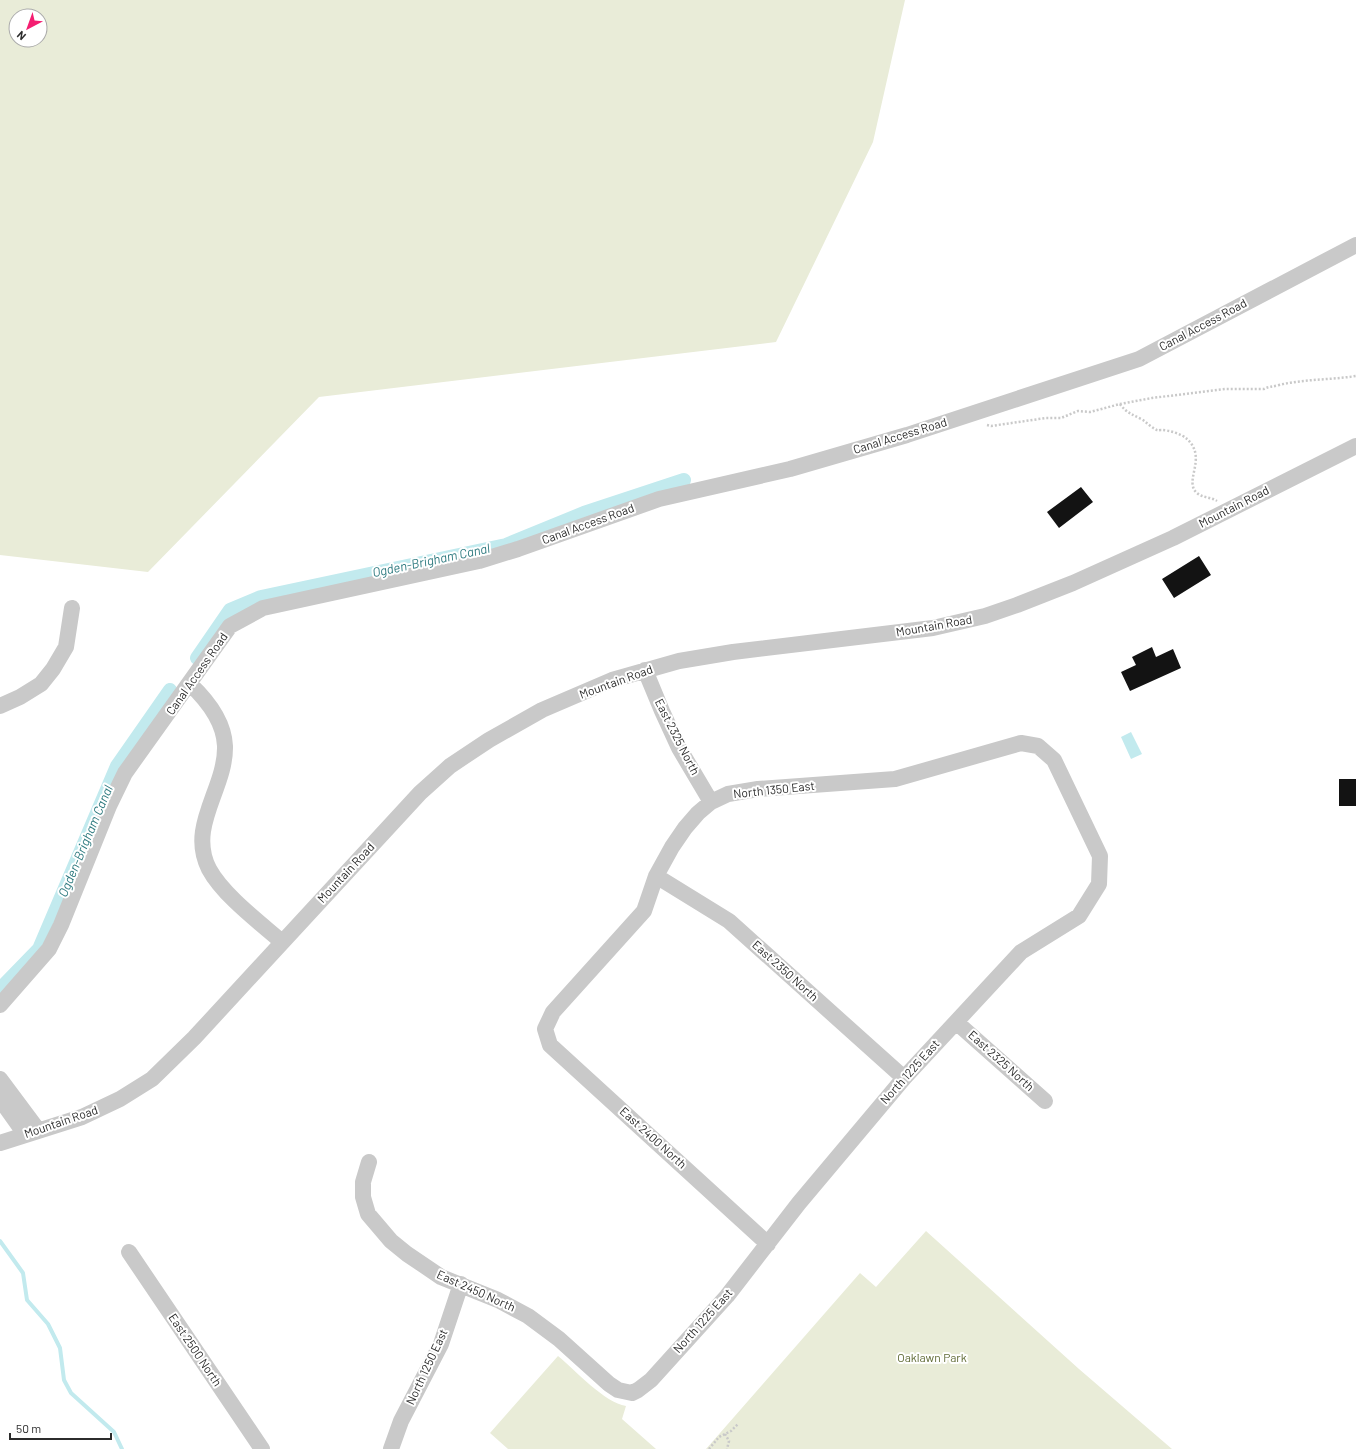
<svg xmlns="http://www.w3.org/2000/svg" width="1356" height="1449" font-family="Barlow,sans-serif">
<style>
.green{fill:#e9ecd8;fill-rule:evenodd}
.water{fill:#c2eaee}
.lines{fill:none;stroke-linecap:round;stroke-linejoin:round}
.stream{stroke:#c2eaee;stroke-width:4}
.canal{stroke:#c2eaee;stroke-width:14}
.building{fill:#131313}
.path{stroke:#c9c9c9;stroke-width:2.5;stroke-dasharray:2 2;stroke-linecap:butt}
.minor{stroke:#c9c9c9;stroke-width:16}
.labels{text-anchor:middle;stroke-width:4;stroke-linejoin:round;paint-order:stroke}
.street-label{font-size:12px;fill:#2c2c2c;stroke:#fff}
.park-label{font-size:12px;fill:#606b36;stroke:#fff}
.water-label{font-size:13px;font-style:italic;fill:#2f7b80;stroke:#fff}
</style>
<rect width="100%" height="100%" fill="#fff"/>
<path class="green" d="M0 0H905L873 142 776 342 319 397 148 572 0 555ZM16 16H40V40H16Z
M926 1231 1079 1369 1172 1449H706L860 1273 876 1287Z
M558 1356C575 1370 605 1403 626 1406L622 1419 656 1449H508L490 1433Z"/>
<path class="water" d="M1131 732 1142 754 1131 759 1121 737Z"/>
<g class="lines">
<path class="stream" d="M0 1241 23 1273 27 1300 48 1324 60 1348 64 1380 71 1393 114 1432 122 1449"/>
<path class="canal" d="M197 658 230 610 261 597 506 545 584 513 684 480
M0 989 39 949 117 766 170 690"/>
</g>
<path class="building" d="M1081 487 1093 502 1059 528 1047 512Z
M1199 556 1211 575 1174 598 1162 579Z
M1152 647 1156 657 1173 649 1181 668 1130 691 1121 672 1136 665 1132 657Z
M1339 779H1356V806H1339Z"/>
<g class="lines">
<path class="path" d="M1120 404C1126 413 1134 415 1143 420 1147 423 1151 427 1155 429 1158 431 1158 430 1161 430 1169 430 1182 434 1187 439 1208 458 1183 481 1197 493 1203 498 1211 497 1217 501
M987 425 991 426 1046 418H1061L1078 411 1090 412 1120 404 1152 398 1225 389H1264C1269 386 1273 387 1279 385 1304 379 1330 380 1356 376
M725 1434 729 1441 727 1449
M709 1449 719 1437 731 1431 738 1424"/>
<path class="minor" d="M645 670 662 711 679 748 711 802
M190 684C207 700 224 722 225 746 226 789 187 826 209 869 223 895 259 922 282 942
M0 706 20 697 41 684 53 669 66 647 72 608
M656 876 729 921 904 1078
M0 1005 49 949 61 925 109 806 125 773 230 626 263 608 479 561 518 549 659 499 790 469 907 435 1139 359 1356 245
M956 1022 1045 1101
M0 1079 38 1130
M0 1099 25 1134
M0 1143 82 1117 120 1099 152 1079 194 1038 420 793 450 766 489 740 542 710 612 680 679 661 733 652 933 628 985 616 1017 605 1073 583 1173 538 1356 446
M369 1162 363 1182V1197L368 1214 391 1241 407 1254 441 1277 498 1300 528 1316 559 1339 609 1384 618 1390 632 1393 638 1390 651 1380 727 1296 799 1203 904 1078 1021 952 1079 916 1099 884 1100 856 1054 760 1038 746 1021 743 895 779 758 789 728 794 711 802 698 813 685 828 672 847 656 876 644 911 553 1012 545 1029 550 1045 768 1244
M129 1252 262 1449
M391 1449 401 1421 441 1344 461 1284"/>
</g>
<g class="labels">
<g class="street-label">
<text transform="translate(1203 325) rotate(-28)" y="4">Canal Access Road</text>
<text transform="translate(900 436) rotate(-17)" y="4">Canal Access Road</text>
<text transform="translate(1234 507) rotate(-27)" y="4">Mountain Road</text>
<text transform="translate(588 524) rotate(-20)" y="4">Canal Access Road</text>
<text transform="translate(934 626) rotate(-10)" y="4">Mountain Road</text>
<text transform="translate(197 674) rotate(-55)" y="4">Canal Access Road</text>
<text transform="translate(616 682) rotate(-20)" y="4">Mountain Road</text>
<text transform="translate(677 737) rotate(63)" y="4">East 2325 North</text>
<text transform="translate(774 790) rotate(-6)" y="4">North 1350 East</text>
<text transform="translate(346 873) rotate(-47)" y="4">Mountain Road</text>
<text transform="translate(785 971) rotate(42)" y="4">East 2350 North</text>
<text transform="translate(1001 1061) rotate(42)" y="4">East 2325 North</text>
<text transform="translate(910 1072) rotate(-48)" y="4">North 1225 East</text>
<text transform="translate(61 1122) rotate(-19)" y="4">Mountain Road</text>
<text transform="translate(653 1138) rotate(42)" y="4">East 2400 North</text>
<text transform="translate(476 1291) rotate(24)" y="4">East 2450 North</text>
<text transform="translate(703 1321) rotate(-48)" y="4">North 1225 East</text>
<text transform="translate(195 1350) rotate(56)" y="4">East 2500 North</text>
<text transform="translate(427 1367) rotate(-65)" y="4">North 1250 East</text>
</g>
<g class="park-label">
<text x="932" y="1362">Oaklawn Park</text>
</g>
<g class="water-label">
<text transform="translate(431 560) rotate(-12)" y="5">Ogden-Brigham Canal</text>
<text transform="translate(85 841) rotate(-67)" y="5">Ogden-Brigham Canal</text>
</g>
</g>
<g transform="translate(28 28) rotate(221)"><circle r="19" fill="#ffffff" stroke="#ababab"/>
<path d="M0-3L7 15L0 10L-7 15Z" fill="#f41e71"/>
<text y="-6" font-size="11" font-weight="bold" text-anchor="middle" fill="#2c2c2c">N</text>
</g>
<path d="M10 1433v6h101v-6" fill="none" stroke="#2c2c2c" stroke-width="2"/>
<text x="16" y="1433" font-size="12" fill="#2c2c2c" stroke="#ffffff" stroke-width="3" paint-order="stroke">50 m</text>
</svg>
